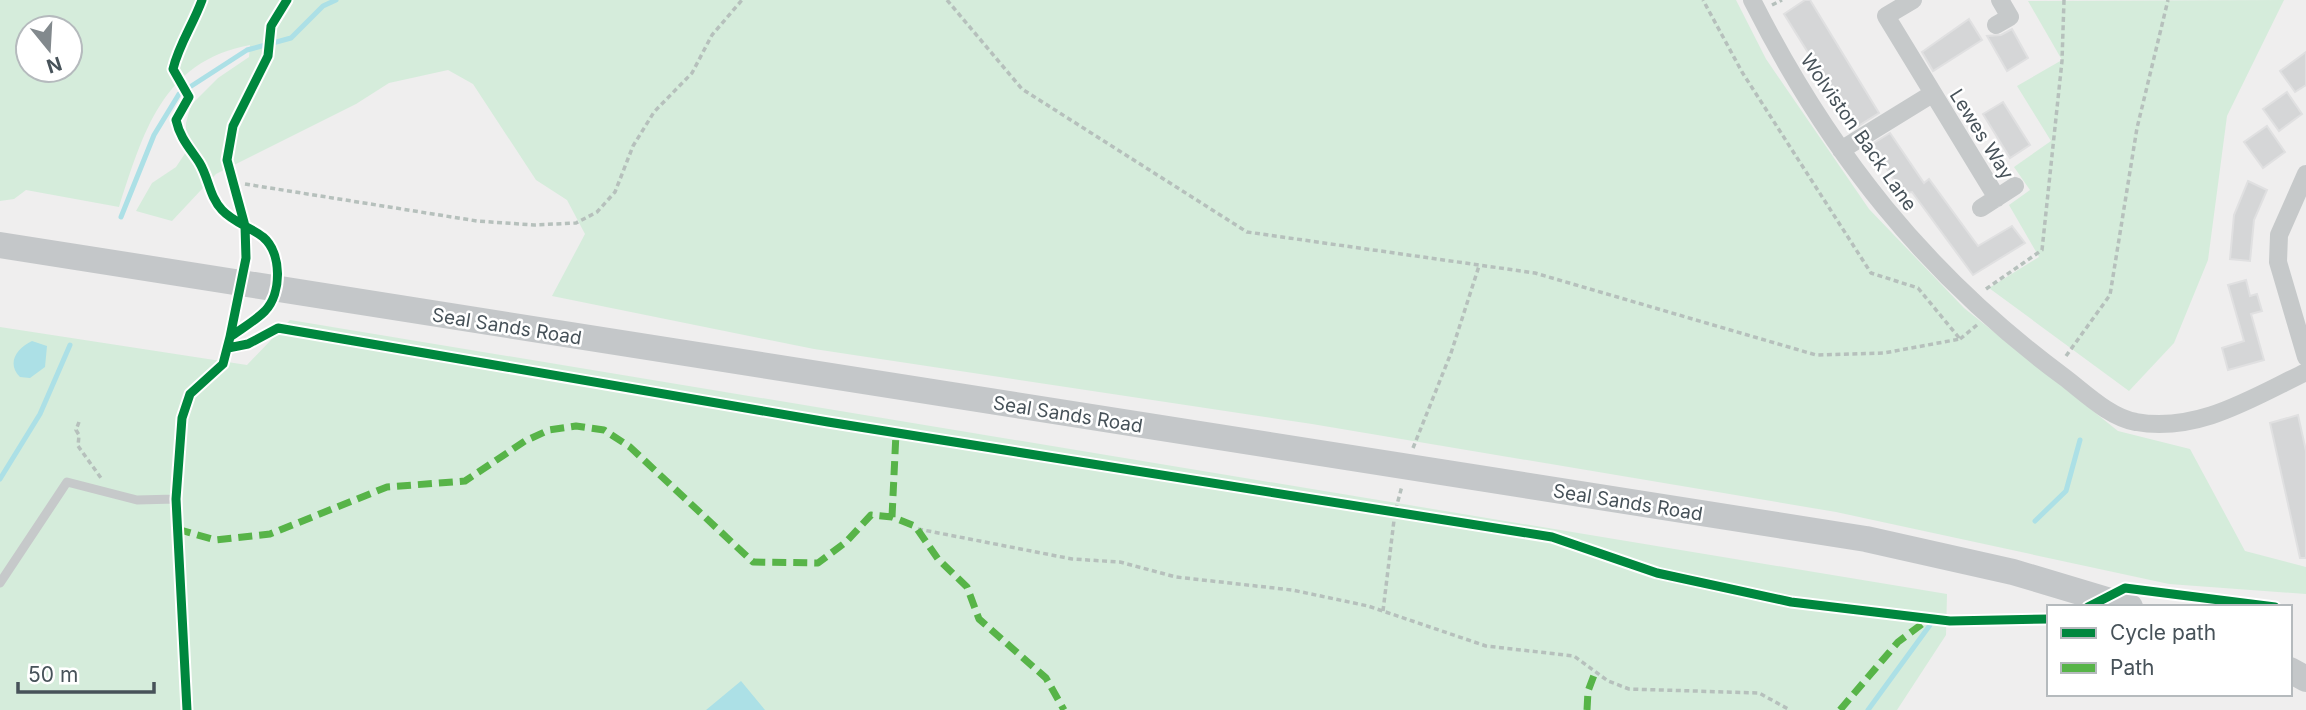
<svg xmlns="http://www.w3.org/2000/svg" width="2306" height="710" font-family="Inter,sans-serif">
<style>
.green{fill:#d5ecdb;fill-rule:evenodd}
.water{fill:#ace0e6}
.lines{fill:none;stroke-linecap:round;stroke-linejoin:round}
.stream{stroke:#ace0e6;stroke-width:5}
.building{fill:#d5d6d7;stroke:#e0e0e1;stroke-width:2}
.path{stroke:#b6c0bc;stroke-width:3.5;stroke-dasharray:5 3.5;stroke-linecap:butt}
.lane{stroke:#c6c9ca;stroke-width:9}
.street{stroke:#c6c9ca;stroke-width:18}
.primary{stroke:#c4c7c9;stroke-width:26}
.quiet{stroke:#57b448;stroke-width:7;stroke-dasharray:14 7;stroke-linecap:butt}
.cycleway-casing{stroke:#fff;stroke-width:13}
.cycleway{stroke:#00873e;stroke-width:9}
.labels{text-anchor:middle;stroke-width:5;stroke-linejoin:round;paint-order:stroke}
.street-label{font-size:19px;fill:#475259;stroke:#fff}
</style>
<rect width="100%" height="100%" fill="#efeeee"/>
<path class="green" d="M0 0H1736L1766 59 1869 209 1964 308 2118 431 2190 449 2245 551 2306 567V594L2169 584 1836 512 1312 424 814 349 552 296 585 234 567 200 536 180 473 84 448 70 389 83 356 104 216 174 172 221 136 211 152 183 176 167 186 152V123L191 105 218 78 249 57 250 45C162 61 143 134 119 207L26 190 14 199 0 201ZM28 28H70V70H28Z
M2284 0 2227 116 2208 260 2174 343 2129 391 1989 288 2039 257 2009 205 2030 190 2014 167 2051 141 2017 86 2062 60 2028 1Z
M290 320 1947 594 1946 635 1897 710H0V327L247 365Z"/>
<path class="water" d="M32 341 47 346 45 367 30 378 20 377C6 363 17 348 32 341Z
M741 681 765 710H706Z"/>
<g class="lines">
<path class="stream" d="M121 217 154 135 179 94 247 50 291 38 323 6 336 0
M0 479 40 414 70 345
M2035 521 2066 491 2080 440
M1868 710 1930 625"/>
</g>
<path class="building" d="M1805 0H1810L1879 113 1855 128 1784 14Z
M1969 19 1982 40 1933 71 1922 52Z
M2012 29 2028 58 2007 71 1987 36 2001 35Z
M2306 52V85L2295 92 2280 71Z
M2287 92 2302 114 2279 131 2263 109Z
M2003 102 2030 145 2010 158 1983 114Z
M2267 126 2285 152 2263 168 2244 142Z
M1890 133 1924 183 1929 179 1978 246 2012 226 2025 243 1973 275 1912 192 1902 194 1872 144Z
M2248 181 2267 190 2254 220 2250 261 2230 259 2234 215Z
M2246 280 2250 296 2257 294 2262 311 2251 314 2264 360 2228 370 2222 348 2244 341 2228 285Z
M2298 415 2306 451V558H2300L2270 423Z"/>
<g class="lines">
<path class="path" d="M947 0 1022 89 1247 232 1535 273 1816 355 1884 353 1960 339 1918 288 1871 273 1742 72 1703 0
M1772 5 1782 0
M245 184 477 221 534 225 576 223 597 212 615 192 633 146 654 112 692 73 712 35 742 0
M1986 289 2042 250 2062 61 2064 0
M1960 339 1977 325
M2066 356 2110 295 2137 128 2168 0
M79 422 76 430 79 435 78 446 101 478
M1413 448 1451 353 1479 266
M918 529 1072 559 1120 562 1176 577 1292 590 1368 606 1486 646 1574 656 1608 681 1629 689 1759 693 1790 710
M1383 611 1395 512 1402 486"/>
<path class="lane" d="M0 583 67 482 137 500 176 499
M187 710 176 499 182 418 190 394 223 364 230 337 246 258 245 226 227 160 233 126 268 56 271 26 287 0"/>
<path class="street" d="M1752 0C1829 153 1926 275 2064 377 2084 392 2110 418 2136 422 2198 433 2252 398 2306 372
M1913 0 1886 16 1997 198
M1996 25 2010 17 2000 0
M1841 150 1932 94
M2306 174 2279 235 2278 262 2306 357
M1981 208 2015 186"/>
<path class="primary" d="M0 245 1866 539 2013 572 2130 607
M2290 670 2306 679"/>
<path class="quiet" d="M892 517 896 433
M177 529 215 540 270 534 387 487 465 481 525 441 549 430 576 426 604 430 630 447 753 562 818 563 846 542 871 515 892 517 915 526 938 559 967 587 979 619 1046 678 1064 710
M1587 710 1588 691 1596 670
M1840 710 1898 642 1930 618"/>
<defs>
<path id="cycleway" d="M202 0C193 25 179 44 173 69L189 97 176 120C180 138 189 147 199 162 209 178 209 196 222 210 233 222 250 227 263 237 282 253 282 293 265 311 255 321 241 329 230 337
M228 348 248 344 278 328 828 422 1552 537 1657 573 1791 602 1950 621 2049 619
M2088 607 2125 588 2275 607
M187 710 176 499 182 418 190 394 223 364 230 337 246 258 245 226 227 160 233 126 268 56 271 26 287 0"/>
</defs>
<use href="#cycleway" class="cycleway-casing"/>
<use href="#cycleway" class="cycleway"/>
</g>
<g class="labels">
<g class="street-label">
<text transform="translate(1859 132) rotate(55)" y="7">Wolviston Back Lane</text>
<text transform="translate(1982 134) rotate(58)" y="7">Lewes Way</text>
<text transform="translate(507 326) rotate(9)" y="7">Seal Sands Road</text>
<text transform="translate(1068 414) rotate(9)" y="7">Seal Sands Road</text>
<text transform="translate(1628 502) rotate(9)" y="7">Seal Sands Road</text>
</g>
</g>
<rect x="2047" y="605" width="245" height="91" fill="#ffffff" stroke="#b5babd" stroke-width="2"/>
<rect x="2061" y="628" width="35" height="10" fill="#00873e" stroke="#b5babd" stroke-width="2"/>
<text x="2110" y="640" font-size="21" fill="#475259">Cycle path</text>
<rect x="2061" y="663" width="35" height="10" fill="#57b448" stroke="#b5babd" stroke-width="2"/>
<text x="2110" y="675" font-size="21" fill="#475259">Path</text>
<g transform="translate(49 49) rotate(162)"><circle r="33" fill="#ffffff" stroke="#b5babd" stroke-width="2"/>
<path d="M0-5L12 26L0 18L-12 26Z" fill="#82898d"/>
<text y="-10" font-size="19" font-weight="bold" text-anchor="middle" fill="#475259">N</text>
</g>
<path d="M18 682v10h136v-10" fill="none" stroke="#475259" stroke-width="3.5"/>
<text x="28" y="682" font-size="21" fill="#475259" stroke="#ffffff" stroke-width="5" paint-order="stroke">50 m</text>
</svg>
